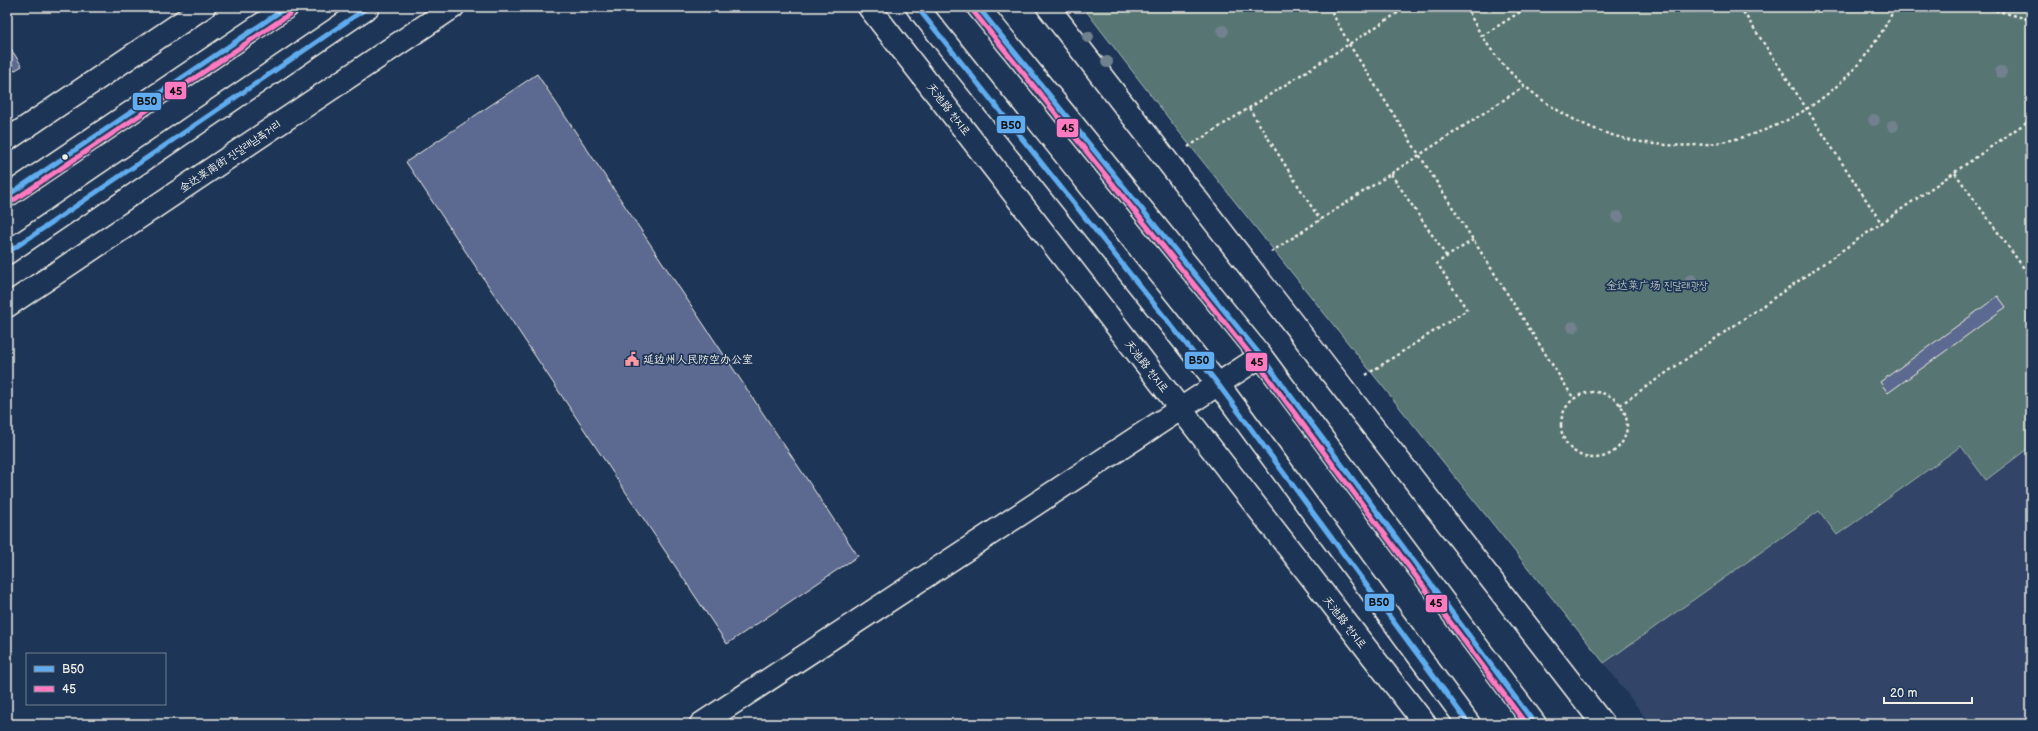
<svg xmlns="http://www.w3.org/2000/svg" width="2038" height="731" font-family="'Balsamiq Sans','LXGW WenKai TC','Poor Story',sans-serif">
<style>
.built{fill:#304568}
.green{fill:#567573;stroke:#a5b3ae}
.building{fill:#5b6991;stroke:#f4f1e8}
.lines{fill:none;stroke-linecap:round;stroke-linejoin:round}
.street-casing{stroke:#f4f1e8;stroke-width:25}
.secondary-casing{stroke:#f4f1e8;stroke-width:25}
.path{stroke:#f4f1e8;stroke-width:2.5;stroke-dasharray:3 3;stroke-linecap:butt}
.street{stroke:#1d3557;stroke-width:22}
.secondary{stroke:#1d3557;stroke-width:22}
.bus-1-casing{stroke:#1d3557;stroke-width:8}
.bus-2-casing{stroke:#1d3557;stroke-width:8}
.bus-1{stroke:#60acee;stroke-width:5}
.bus-2{stroke:#fe7ac1;stroke-width:5}
.tree{fill:#71818d}
.bus-dot{fill:#f4f1e8;stroke:#1d3557;stroke-width:1.5}
.labels{text-anchor:middle;stroke-width:3.5;stroke-linejoin:round;paint-order:stroke}
.street-label{font-size:11px;fill:#f4f1e8;stroke:#1d3557}
.park-label{font-size:11px;fill:#b5bfb9;stroke:#1d3557}
.poi-label{font-size:11px;fill:#f4f1e8;stroke:#1d3557;text-anchor:start}
.line-badge{stroke:#1d3557;stroke-width:1.5}
.pale-badge-label{font-size:11px;text-anchor:middle;font-weight:bold;fill:#111}
</style>
<rect width="100%" height="100%" fill="#1d3557"/>
<filter id="ink" filterUnits="userSpaceOnUse"><feTurbulence type="fractalNoise" baseFrequency=".025" numOctaves="2"/><feDisplacementMap in="SourceGraphic" scale="8" xChannelSelector="R" yChannelSelector="G"/><feConvolveMatrix kernelMatrix="1 2 1 2 8 2 1 2 1" color-interpolation-filters="sRGB"/></filter>
<g filter="url(#ink)">
<path class="built" d="M1961 446 1986 479 2031 446V724H1650L1604 663 1819 510 1837 535Z"/>
<path class="green" d="M1083 7H2031V446L1986 480 1961 446 1837 535 1819 511 1604 663 1176 128Z"/>
<path class="building" d="M7 43 22 66 7 75Z
M537 74 858 556 727 644 406 162Z
M1998 296 2006 307 1888 393 1880 382Z"/>
<g class="lines">
<defs>
<path id="street" d="M7 140 204 7
M7 306 453 7
M701 724 1261 356"/>
<path id="secondary" d="M869 7 1425 724
M917 7 1218 384 1469 724
M978 7 1261 356 1535 724
M1048 7 1603 724
M7 196 287 7
M7 253 368 7"/>
</defs>
<use href="#street" class="street-casing"/>
<use href="#secondary" class="secondary-casing"/>
<path class="path" d="M1329 7 1349 44 1574 399
M1467 7C1483 46 1513 80 1548 104 1670 187 1833 141 1895 7
M1651 7C1670 12 1690 13 1708 7
M1740 7 1882 224
M1984 7 2031 20
M1482 36 1528 7
M1249 108 1320 220
M1188 147 1407 7
M1955 173 2031 278
M1391 174 1447 257
M1271 252 1525 86
M1366 375 1467 310 1437 263 1473 240
M1561 425a33 33 0 1 1 66 0a33 33 0 1 1-66 0Z
M1620 405 2031 119"/>
<use href="#street" class="street"/>
<use href="#secondary" class="secondary"/>
<defs>
<path id="bus-1" d="M917 7 1218 384 1469 724
M978 7 1261 356 1535 724
M7 196 287 7
M7 253 368 7"/>
<path id="bus-2" d="M973 11 1255 360 1526 724
M11 202 291 13"/>
</defs>
<use href="#bus-1" class="bus-1-casing"/>
<use href="#bus-2" class="bus-2-casing"/>
<use href="#bus-1" class="bus-1"/>
<use href="#bus-2" class="bus-2"/>
</g>
<g class="tree">
<circle cx="1223" cy="31" r="6"/>
<circle cx="1088" cy="37" r="6"/>
<circle cx="1107" cy="62" r="6"/>
<circle cx="2001" cy="72" r="6"/>
<circle cx="1874" cy="120" r="6"/>
<circle cx="1893" cy="126" r="6"/>
<circle cx="1618" cy="217" r="6"/>
<circle cx="1691" cy="280" r="6"/>
<circle cx="1573" cy="327" r="6"/>
</g>
</g>
<defs>
<symbol id="civic-bare" viewBox="-9 -9 18 18"><path d="M-.6-6.5H3V-4.5H.6V-3L4-1V1h2V6H-6V1h2V-1L-.6-3ZM-1.2 2.5V6h2.4V2.5Z" fill="#ff9aa2" stroke="#1d3557" stroke-width="2.5" paint-order="stroke"/></symbol>
</defs>
<g fill-rule="evenodd">
<use href="#civic-bare" x="622" y="349" width="20" height="20"/>
</g>
<circle class="bus-dot" cx="65" cy="157" r="3.5"/>
<g class="labels">
<g class="street-label">
<text transform="translate(949 109) rotate(52)" y="4">天池路 천지로</text>
<text transform="translate(230 156) rotate(-34)" y="4">金达莱南街 진달래남쪽거리</text>
<text transform="translate(1147 366) rotate(52)" y="4">天池路 천지로</text>
<text transform="translate(1345 622) rotate(52)" y="4">天池路 천지로</text>
</g>
<g class="park-label">
<text x="1657" y="289">金达莱广场 진달래광장</text>
</g>
<g class="poi-label">
<text x="643" y="363">延边州人民防空办公室</text>
</g>
</g>
<g class="line-badge">
<rect x="164" y="81" width="23" height="19" rx="4" fill="#fe7ac1"/>
<rect x="132" y="92" width="30" height="19" rx="4" fill="#60acee"/>
<rect x="996" y="115" width="30" height="19" rx="4" fill="#60acee"/>
<rect x="1056" y="118" width="23" height="20" rx="4" fill="#fe7ac1"/>
<rect x="1184" y="351" width="31" height="19" rx="4" fill="#60acee"/>
<rect x="1245" y="352" width="23" height="20" rx="4" fill="#fe7ac1"/>
<rect x="1364" y="593" width="31" height="19" rx="4" fill="#60acee"/>
<rect x="1425" y="594" width="23" height="19" rx="4" fill="#fe7ac1"/>
</g>
<g class="pale-badge-label">
<text x="176" y="95">45</text>
<text x="147" y="105">B50</text>
<text x="1011" y="129">B50</text>
<text x="1068" y="132">45</text>
<text x="1199" y="364">B50</text>
<text x="1257" y="366">45</text>
<text x="1379" y="606">B50</text>
<text x="1436" y="607">45</text>
</g>
<rect width="2038" height="731" fill="none" stroke="#1d3557" stroke-width="24"/>
<rect x="12" y="12" width="2014" height="707" fill="none" stroke="#f4f1e8" stroke-width="1.5" filter="url(#ink)"/>
<rect x="26" y="653" width="140" height="52" fill="#1d3557" stroke="#738091"/>
<rect x="34" y="666" width="20" height="6" fill="#60acee" stroke="#738091"/>
<text x="62" y="673" font-size="12" fill="#f4f1e8">B50</text>
<rect x="34" y="686" width="20" height="6" fill="#fe7ac1" stroke="#738091"/>
<text x="62" y="693" font-size="12" fill="#f4f1e8">45</text>
<path d="M1884 697v6h88v-6" fill="none" stroke="#f4f1e8" stroke-width="2"/>
<text x="1890" y="697" font-size="12" fill="#f4f1e8" stroke="#1d3557" stroke-width="3" paint-order="stroke">20 m</text>
</svg>
